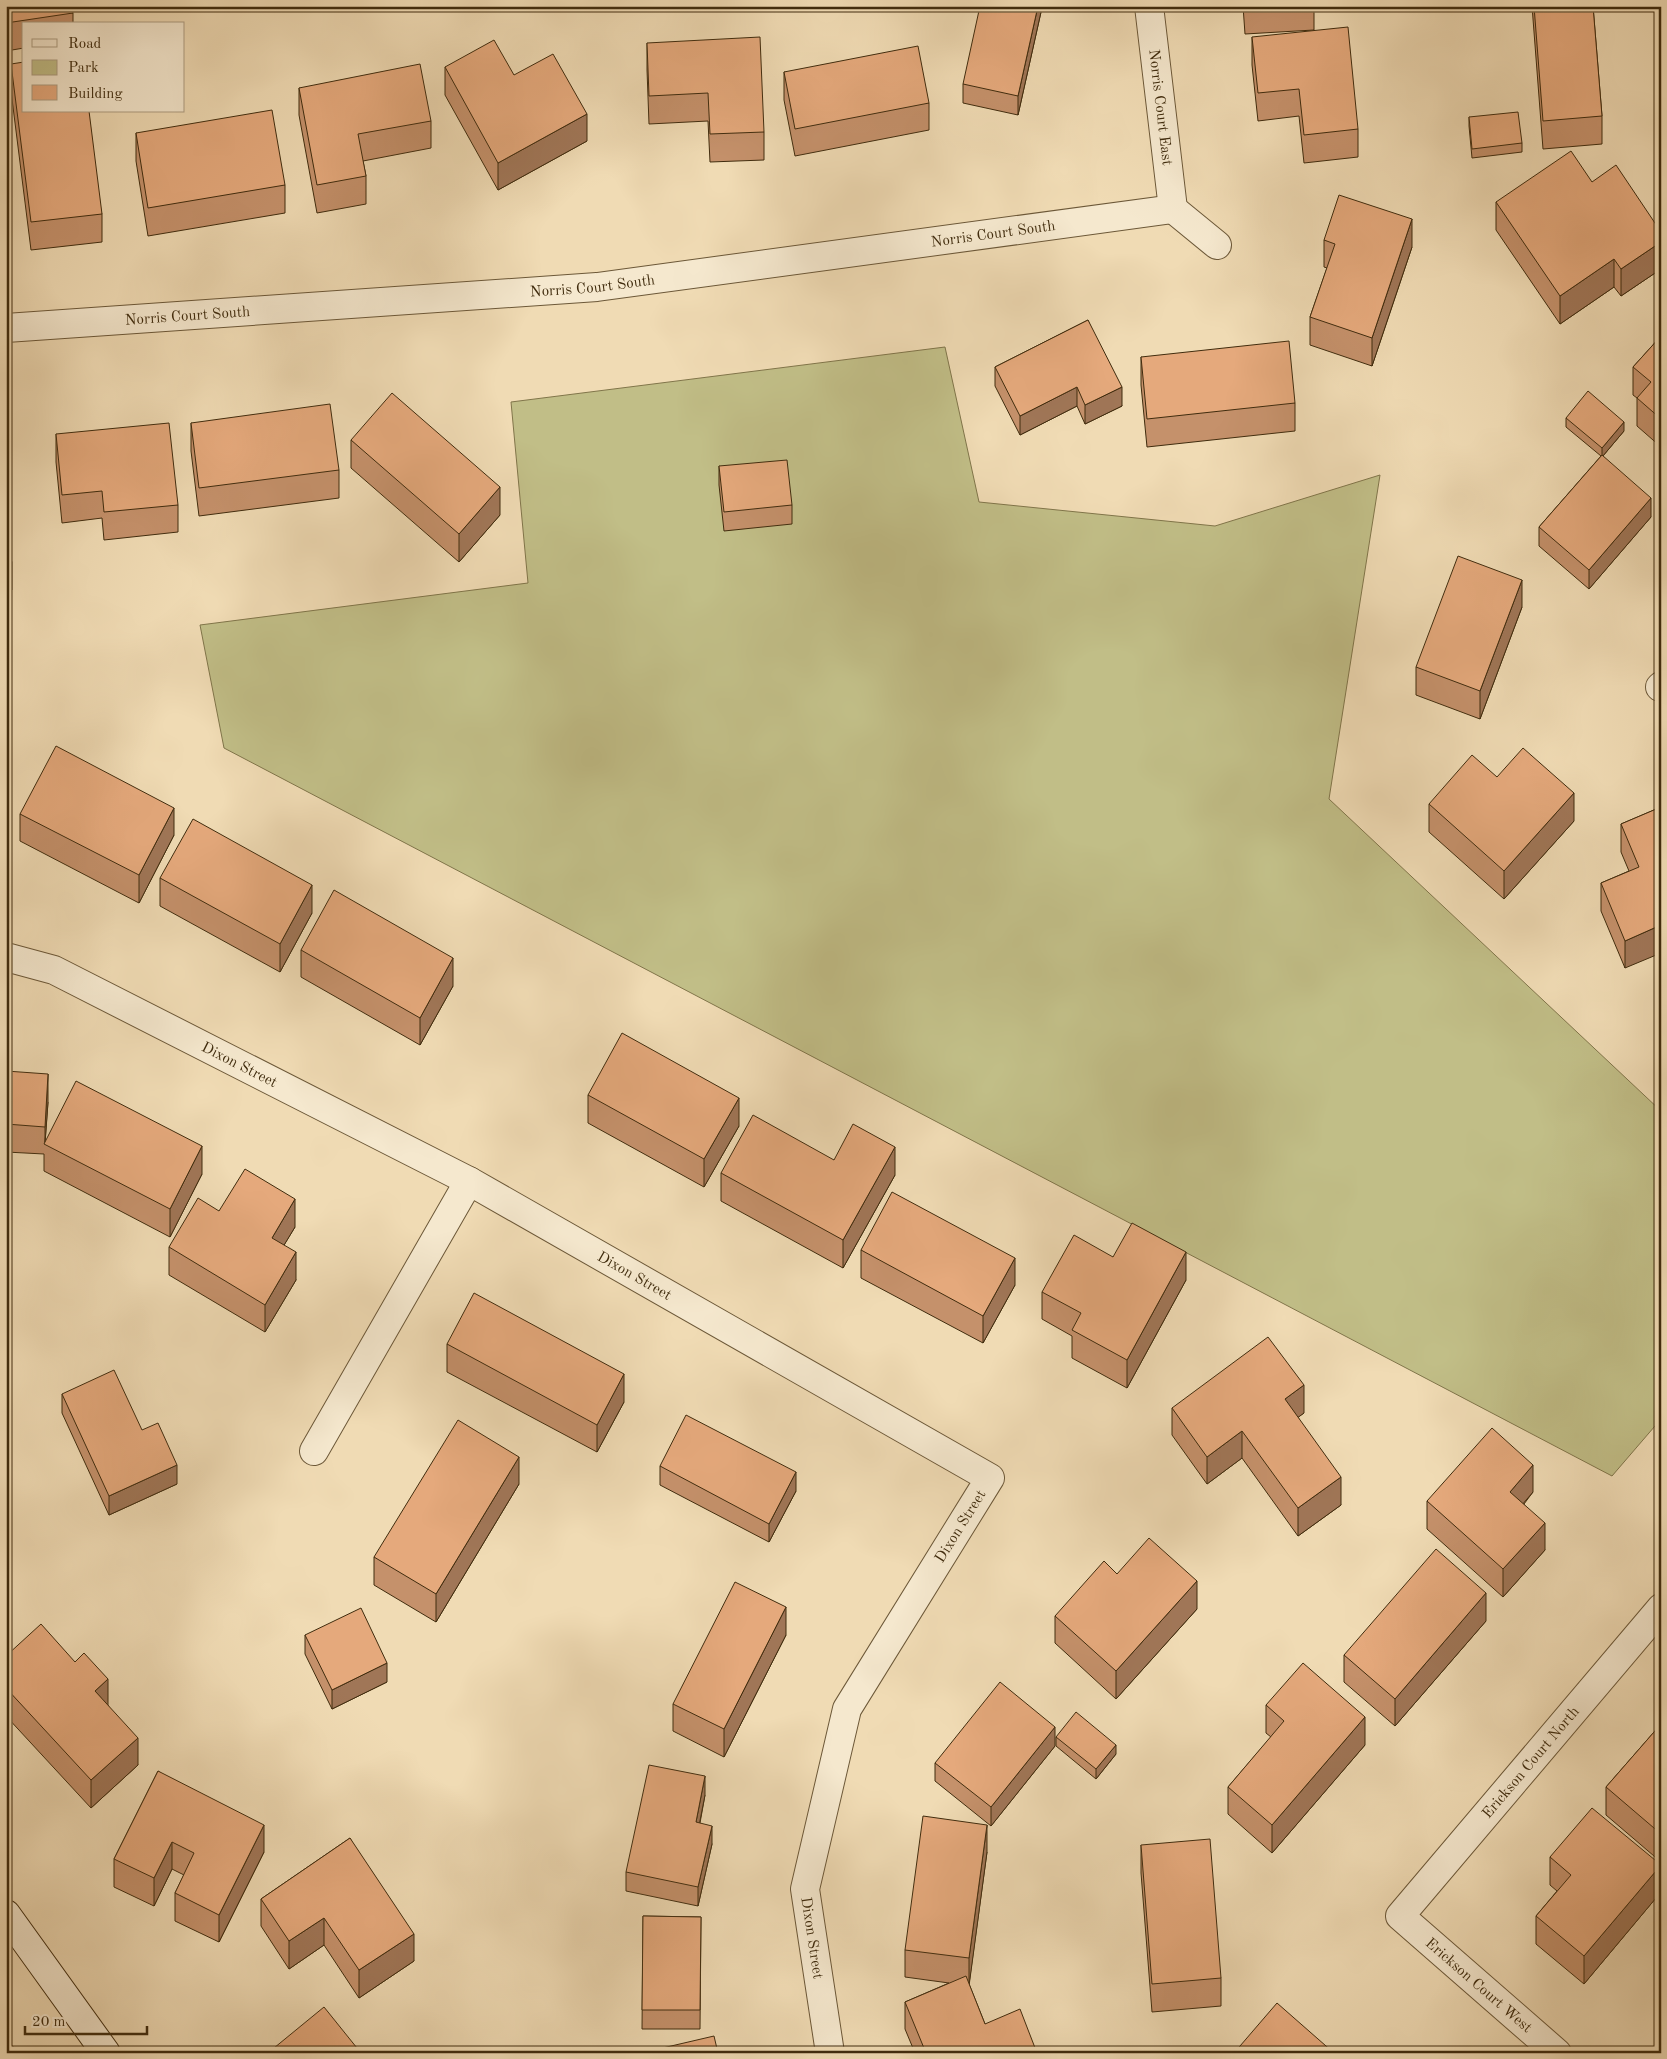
<svg xmlns="http://www.w3.org/2000/svg" width="1667" height="2059" font-family="'Old Standard TT',serif">
<style>
.green{fill:#c1be87;stroke:#80754a}
.lines{fill:none;stroke-linecap:round;stroke-linejoin:round}
.street-casing{stroke:#6c5838;stroke-width:30}
.secondary-casing{stroke:#402c0e;stroke-width:30}
.street{stroke:#f5e8ce;stroke-width:28}
.secondary{stroke:#f5e8ce;stroke-width:28}
.wall{fill:#c5916b;stroke:#402c0e}
.shaded-wall{fill:#a07657;stroke:#402c0e}
.building{fill:#e5a97c;stroke:#402c0e}
.labels{text-anchor:middle;stroke-width:5;stroke-linejoin:round;paint-order:stroke}
.street-label{font-size:15px;fill:#402c0e;stroke:#f5e8ce}
</style>
<rect width="100%" height="100%" fill="#f0dbb4"/>
<filter id="stains"><feTurbulence type="fractalNoise" baseFrequency=".004" numOctaves="4"/><feColorMatrix values="0 0 0 0 .2 0 0 0 0 .09 0 0 0 0 .02 0 0 0 .5 -.17"/></filter>
<radialGradient id="worn" r=".72"><stop offset=".6" stop-color="#630" stop-opacity="0"/><stop offset="1" stop-color="#630" stop-opacity=".3"/></radialGradient>
<path class="green" d="M945 347 979 502 1215 526 1380 475 1329 799 1661 1111V1419L1612 1476 224 748 200 625 528 583 511 402Z"/>
<g class="lines">
<defs>
<g id="street">
<path id="s1" d="M1149 6 1173 209"/>
<path d="M1173 209 1217 245"/>
<path id="s2" d="M6 328 597 287 1173 209"/>
<path d="M1660 687 1661 686"/>
<path id="s3" d="M6 957 54 970 469 1181 990 1478 847 1709 805 1889 830 2053"/>
<path d="M314 1451 469 1181"/>
<path id="s4" d="M1557 2053 1400 1916 1661 1608"/>
</g>
<path id="secondary" d="M6 1914 106 2053"/>
</defs>
<use href="#street" class="street-casing"/>
<use href="#secondary" class="secondary-casing"/>
<use href="#street" class="street"/>
<use href="#secondary" class="secondary"/>
</g>
<path class="wall" d="M6 6 73 13V24H24V48L6 51Z
M1041 6V12L1018 115 963 103V84Z
M1243 6H1314V30L1245 34Z
M1532 6H1593L1602 116V144L1543 149Z
M1252 37 1358 129V157L1304 163 1299 116 1258 121 1252 65Z
M647 43 764 132V160L710 162 708 121 649 124 647 70Z
M11 64 102 214V242L31 250 11 91Z
M445 67 514 75 587 141 498 190 445 95Z
M784 72 929 103V130L795 156 784 100Z
M299 88 431 121V148L363 161 366 176V204L317 213 299 115Z
M1469 117 1522 143V152L1472 158 1469 126Z
M136 133 285 185V213L148 236 136 161Z
M1592 182 1661 232V269L1621 296 1614 287 1560 324 1496 230V202Z
M1324 240 1412 247 1372 366 1310 345V317L1327 268 1324 267Z
M1088 320 1122 406 1085 424 1077 406 1020 435 995 386V367Z
M1661 336V447L1637 426V398L1633 395V367Z
M1141 357 1295 403V431L1147 447 1141 385Z
M1566 418 1624 431 1603 456 1651 517 1589 589 1539 546V527L1601 456 1566 427Z
M191 423 339 470V498L199 516 191 451Z
M56 434 178 505V532L104 540 102 518 62 523 56 462Z
M351 440 500 515 459 562 351 468Z
M719 466 792 505V524L724 531 719 485Z
M1522 607 1480 719 1416 695V667Z
M1497 777 1574 821 1504 899 1429 832V804Z
M1661 807 1625 968 1601 911V883L1629 871 1621 852V824Z
M20 814 174 835 139 903 20 841Z
M160 878 312 913 280 972 160 906Z
M301 950 453 986 420 1045 301 977Z
M6 1071 48 1102 45 1142 202 1174 170 1237 44 1171V1154L6 1152Z
M588 1095 739 1126 704 1187 588 1123Z
M834 1160 895 1175 843 1268 721 1201V1173Z
M219 1211 295 1227 284 1245 296 1280 265 1332 169 1275V1247Z
M861 1250 1015 1285 983 1343 861 1278Z
M1113 1257 1186 1280 1127 1388 1072 1358V1336L1042 1319V1292Z
M447 1344 624 1402 597 1452 447 1372Z
M62 1394 177 1484 109 1515 62 1413Z
M1172 1408 1304 1413 1298 1417 1341 1505 1298 1536 1242 1458 1207 1484 1172 1435Z
M660 1466 796 1491 769 1542 660 1485Z
M519 1484 436 1622 374 1585V1557Z
M1533 1492 1524 1504 1545 1550 1503 1597 1427 1529V1501Z
M1117 1574 1197 1609 1116 1699 1055 1643V1616Z
M1486 1621 1395 1726 1344 1682V1655Z
M305 1635 387 1682 332 1709 305 1654Z
M786 1635 724 1757 673 1731V1704Z
M6 1656 108 1705 138 1765 91 1808 6 1716Z
M1266 1705 1365 1745 1272 1853 1228 1814V1787L1271 1737 1266 1733Z
M1661 1724V1862L1606 1815V1787Z
M1056 1737 1116 1754 1096 1779 1056 1746Z
M1055 1746 991 1826 935 1781V1763Z
M158 1771 264 1852 219 1942 175 1921V1893L184 1875 172 1869 154 1906 114 1887V1859Z
M705 1795 700 1823 712 1844 698 1906 626 1891V1872Z
M350 1838 414 1961 359 1998 324 1945 289 1969 261 1926V1899Z
M1141 1845 1221 1978V2006L1152 2012 1141 1873Z
M987 1852 969 1984 985 2024 1037 2053H915L905 2029V2002L949 1983 905 1977V1950Z
M1550 1857 1661 1892 1584 1984 1536 1944V1916L1557 1891 1550 1885Z
M643 1916 701 1917 700 2029H642Z"/>
<path class="shaded-wall" d="M1038 6H1041V12L1018 115V96Z
M587 114V141L498 190V163Z
M1412 219V247L1372 366V338Z
M1661 242V269L1621 296V269Z
M1614 259V287L1560 324V296Z
M1077 387V406L1020 435V416Z
M1122 387V406L1085 424V405Z
M1624 422V431L1602 457V448Z
M500 487V515L459 562V534Z
M1651 498V517L1589 589V570Z
M12 562V590L6 592V564Z
M1522 580V607L1480 719V691Z
M1574 793V821L1504 899V871Z
M174 808V835L139 903V875Z
M312 885V913L280 972V944Z
M1661 925V953L1625 968V941Z
M453 958V986L420 1045V1018Z
M48 1074V1102L45 1144V1127Z
M739 1098V1126L704 1187V1159Z
M202 1146V1174L170 1237V1209Z
M895 1147V1175L843 1268V1240Z
M295 1199V1227L272 1265V1238Z
M296 1252V1280L265 1332V1305Z
M1186 1252V1280L1127 1388V1360Z
M1015 1258V1285L983 1343V1316Z
M624 1374V1402L597 1452V1425Z
M1304 1385V1413L1285 1427V1399Z
M1242 1431V1458L1207 1484V1457Z
M519 1457V1484L436 1622V1594Z
M177 1465V1484L109 1515V1496Z
M1533 1465V1492L1510 1519V1492Z
M796 1472V1491L769 1542V1524Z
M1341 1477V1505L1298 1536V1508Z
M1545 1523V1550L1503 1597V1569Z
M1197 1581V1609L1116 1699V1671Z
M1486 1593V1621L1395 1726V1699Z
M786 1607V1635L724 1757V1729Z
M387 1663V1682L332 1709V1690Z
M108 1679V1706L95 1691Z
M1365 1717V1745L1272 1853V1825Z
M1055 1727V1746L991 1826V1807Z
M138 1738V1765L91 1808V1780Z
M1116 1745V1754L1096 1779V1769Z
M705 1776V1795L696 1841V1822Z
M264 1825V1852L219 1942V1915Z
M987 1825V1852L969 1986V1958Z
M712 1826V1844L698 1906V1887Z
M172 1842V1869L154 1906V1878Z
M1661 1865V1892L1584 1984V1956Z
M324 1918V1945L289 1969V1941Z
M414 1934V1961L359 1998V1970Z"/>
<path class="building" d="M6 6H72L73 13 6 23Z
M980 6H1038L1018 96 963 84Z
M1534 6H1593L1602 116 1543 121Z
M1348 27 1358 129 1304 135 1299 89 1258 93 1252 37Z
M760 37 764 132 710 134 708 93 649 96 647 43Z
M494 40 514 75 553 54 587 114 498 163 445 67Z
M918 46 929 103 795 129 784 72Z
M24 62V111H89L102 214 31 222 11 64Z
M420 64 431 121 358 134 366 176 317 185 299 88Z
M272 110 285 185 148 208 136 133Z
M1518 112 1522 143 1472 149 1469 117Z
M1571 151 1592 182 1616 165 1661 232V242L1621 269 1614 259 1560 296 1496 202Z
M1339 195 1412 219 1372 338 1310 317 1335 244 1324 240Z
M1088 320 1122 387 1085 405 1077 387 1020 416 995 367Z
M1661 336V419L1637 398 1651 382 1633 367Z
M1289 341 1295 403 1147 419 1141 357Z
M1588 391 1624 422 1602 448 1566 418Z
M392 393 500 487 459 534 351 440Z
M330 404 339 470 199 488 191 423Z
M169 423 178 505 104 512 102 491 62 495 56 434Z
M1602 455 1651 498 1589 570 1539 527Z
M787 460 792 505 724 512 719 466Z
M6 548 12 562 6 564Z
M1458 556 1522 580 1480 691 1416 667Z
M56 746 174 808 139 875 20 814Z
M1523 748 1574 793 1504 871 1429 804 1472 755 1497 777Z
M1661 807V925L1625 941 1601 883 1639 867 1621 824Z
M193 819 312 885 280 944 160 878Z
M334 890 453 958 420 1018 301 950Z
M622 1033 739 1098 704 1159 588 1095Z
M6 1071 48 1074 45 1127 6 1124Z
M76 1081 202 1146 170 1209 44 1144Z
M753 1115 834 1160 853 1124 895 1147 843 1240 721 1173Z
M245 1169 295 1199 272 1238 296 1252 265 1305 169 1247 198 1198 219 1211Z
M892 1192 1015 1258 983 1316 861 1250Z
M1132 1223 1186 1252 1127 1360 1072 1330 1081 1313 1042 1292 1074 1235 1113 1257Z
M474 1293 624 1374 597 1425 447 1344Z
M1268 1337 1304 1385 1285 1399 1341 1477 1298 1508 1242 1431 1207 1457 1172 1408Z
M114 1370 142 1430 158 1423 177 1465 109 1496 62 1394Z
M686 1415 796 1472 769 1524 660 1466Z
M458 1420 519 1457 436 1594 374 1557Z
M1492 1428 1533 1465 1510 1492 1545 1523 1503 1569 1427 1501Z
M1149 1538 1197 1581 1116 1671 1055 1616 1104 1561 1117 1574Z
M1436 1549 1486 1593 1395 1699 1344 1655Z
M735 1582 786 1607 724 1729 673 1704Z
M361 1608 387 1663 332 1690 305 1635Z
M41 1624 75 1662 84 1653 108 1679 95 1691 138 1738 91 1780 6 1688V1656Z
M1303 1663 1365 1717 1272 1825 1228 1787 1284 1721 1266 1705Z
M1000 1682 1055 1727 991 1807 935 1763Z
M1076 1712 1116 1745 1096 1769 1056 1737Z
M1661 1724V1834L1606 1787Z
M649 1765 705 1776 696 1822 712 1826 698 1887 626 1872Z
M158 1771 264 1825 219 1915 175 1893 194 1853 172 1842 154 1878 114 1859Z
M1592 1808 1661 1865 1584 1956 1536 1916 1571 1875 1550 1857Z
M923 1816 987 1825 969 1958 905 1950Z
M350 1838 414 1934 359 1970 324 1918 289 1941 261 1899Z
M1210 1839 1221 1978 1152 1984 1141 1845Z
M643 1916 701 1917 700 2010H642Z
M966 1976 985 2024 1020 2009 1037 2053H926L905 2002Z
M1277 2003 1334 2053H1234Z
M324 2007 361 2053H278L274 2048Z
M714 2036 718 2053H654V2050Z
M6 2038 18 2053H6Z"/>
<g class="labels">
<g class="street-label">
<text dy="5" stroke="none"><textPath href="#s1" startOffset="102">Norris Court East</textPath></text>
<text dy="5" stroke="none"><textPath href="#s2" startOffset="992">Norris Court South</textPath></text>
<text dy="5" stroke="none"><textPath href="#s2" startOffset="588">Norris Court South</textPath></text>
<text dy="5" stroke="none"><textPath href="#s2" startOffset="182">Norris Court South</textPath></text>
<text dy="5" stroke="none"><textPath href="#s3" startOffset="258">Dixon Street</textPath></text>
<text dy="5" stroke="none"><textPath href="#s3" startOffset="706">Dixon Street</textPath></text>
<text transform="translate(960 1526) rotate(-58)" y="5">Dixon Street</text>
<text dy="5" stroke="none"><textPath href="#s4" startOffset="410">Erickson Court North</textPath></text>
<text dy="5" stroke="none"><textPath href="#s3" startOffset="1621">Dixon Street</textPath></text>
<text transform="translate(1479 1985) rotate(41)" y="5">Erickson Court West</text>
</g>
</g>
<rect width="1667" height="2059" fill="none" stroke="#f0dbb4" stroke-width="25"/>
<rect x="8" y="8" width="1652" height="2044" fill="none" stroke="#402c0e" stroke-width="2.5"/>
<rect x="12" y="12" width="1642" height="2034" fill="none" stroke="#402c0e"/>
<rect x="22" y="22" width="162" height="90" fill="#f5e8ce" stroke="#ad9d81"/>
<rect x="32" y="39" width="25" height="8" fill="#f5e8ce" stroke="#ad9d81"/>
<text x="68" y="48" font-size="15" fill="#402c0e">Road</text>
<rect x="32" y="60" width="25" height="15" fill="#c1be87" stroke="#ad9d81"/>
<text x="68" y="72" font-size="15" fill="#402c0e">Park</text>
<rect x="32" y="85" width="25" height="15" fill="#e5a97c" stroke="#ad9d81"/>
<text x="68" y="98" font-size="15" fill="#402c0e">Building</text>
<path d="M25 2026v8h122v-8" fill="none" stroke="#402c0e" stroke-width="2.5"/>
<text x="32" y="2026" font-size="15" fill="#402c0e" stroke="#f5e8ce" stroke-width="4" paint-order="stroke">20 m</text>
<rect width="100%" height="100%" filter="url(#stains)"/>
<rect width="100%" height="100%" fill="url(#worn)"/>
</svg>
